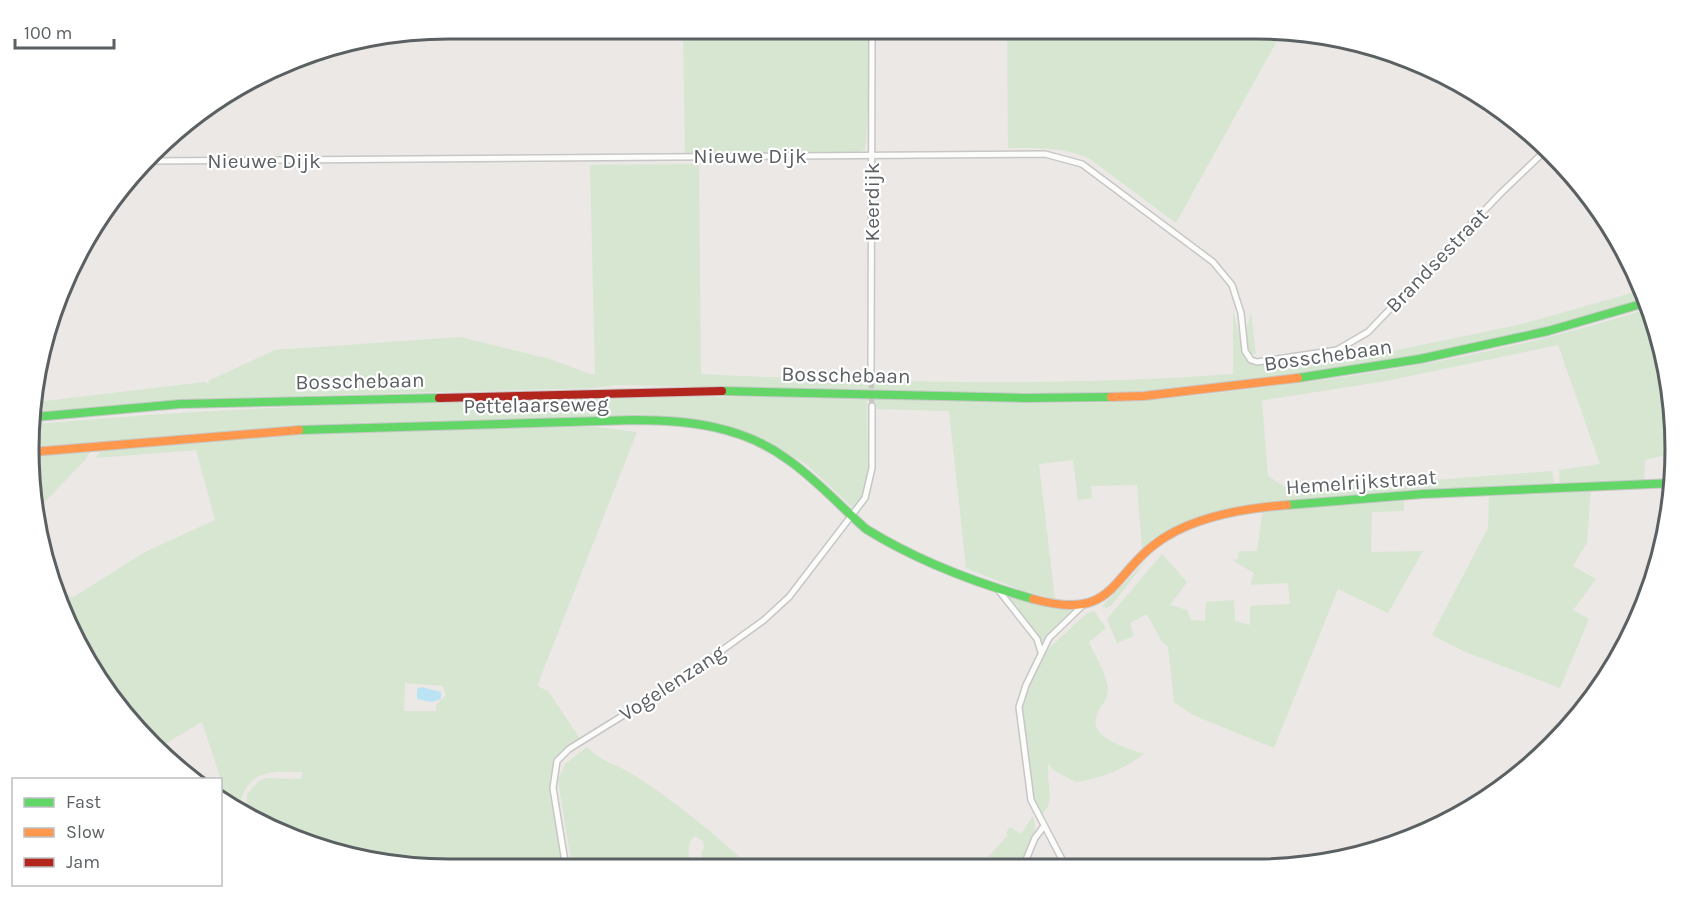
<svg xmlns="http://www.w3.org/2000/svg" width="1704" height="898" font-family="Karla,sans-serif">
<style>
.green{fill:#d6e6d1;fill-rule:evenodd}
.water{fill:#bae4f4}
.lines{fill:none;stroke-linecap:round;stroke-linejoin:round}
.street-tunnel{stroke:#c7c6c4;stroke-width:5;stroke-dasharray:5 2.5;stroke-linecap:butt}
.street-casing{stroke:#c7c7c7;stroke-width:8}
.fast-casing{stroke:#c7c7c7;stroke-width:10}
.slow-casing{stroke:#c7c7c7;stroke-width:10}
.jam-casing{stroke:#c7c7c7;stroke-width:10}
.street{stroke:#fcfcfb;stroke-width:5}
.fast{stroke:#63d668;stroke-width:8}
.slow{stroke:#ff974d;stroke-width:8}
.jam{stroke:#b3261e;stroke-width:8}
.labels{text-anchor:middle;stroke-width:4.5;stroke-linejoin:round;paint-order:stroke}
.street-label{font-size:21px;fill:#5b6063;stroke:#fff}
.rim{fill:none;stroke:#5b6063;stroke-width:3}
</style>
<rect width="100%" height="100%" fill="#ebe8e5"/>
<path class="green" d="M683 29H868V114L865 150 854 153 685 154Z
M1007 29H1265L1278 39 1176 223 1090 159C1064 147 1037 148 1008 148Z
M699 164 701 374C879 383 1056 387 1233 374V310L1245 359 1256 364 1344 354 1360 347 1350 360 1522 324 1642 290 1647 300 1463 349 1208 388 1120 393 1038 394 618 385 593 388 325 395 201 401 185 399 36 414 37 402 204 382 210 384 208 381 275 350 460 337 550 359 590 374H595L590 165Z
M1651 308 1672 394 1674 453 1645 460 1644 482 1560 486 1559 470 1600 464 1558 345 1386 381 1265 400 1262 401 1268 476 1291 491 1552 471 1555 487 1264 502 1178 529 1152 539 1142 549 1137 485 1091 486 1092 498 1078 500 1073 460 1039 464 1055 599 1018 589 966 568 949 411 875 409V401H867L868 468 866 483 858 504 852 507 806 464 767 442 704 423 519 420 32 449 35 424C306 400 579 397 851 396 930 396 1009 405 1088 403 1146 402 1202 395 1259 388 1392 373 1522 349 1651 308Z
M1251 313 1256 354H1250L1245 334Z
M597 427 637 432 537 686 548 691 582 742 558 761 550 779 564 868C455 869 334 877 241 810L247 802V794L259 781 266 778 301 779 303 772C282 772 256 768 245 790 241 796 242 802 237 808L221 796 220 780 216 779 220 777 202 722 156 749 151 746 72 635 51 578 72 598 145 552 215 520 196 450 96 458 102 449C266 433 432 427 597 427ZM405 683 443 686 446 695 436 705V711H404Z
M88 450 90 452 85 460 35 512 29 477 31 457Z
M1591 490 1587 542 1573 566 1596 579 1573 610 1589 619 1560 688 1463 651 1432 635 1488 528 1489 496Z
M1404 501V511L1372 512 1371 552 1423 551 1388 613 1338 589 1274 748 1193 715 1174 702 1168 647 1162 642 1147 614 1130 623 1134 636 1117 643 1107 619 1162 554 1187 582 1170 605 1187 610 1191 620 1205 621 1206 602 1234 600 1235 621 1250 625V606L1290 604 1288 583 1250 585 1254 573 1232 560 1238 559 1239 551H1257L1263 510Z
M1146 561 1112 605 1106 608 1102 606Z
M1004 593 1034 603 1072 611 1042 645Z
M1094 611 1106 628 1089 642C1095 656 1108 676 1108 691 1107 701 1099 707 1096 717 1090 739 1128 748 1144 754 1123 770 1102 778 1076 782L1053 770 1049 763C1044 780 1059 804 1039 816L1033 800 1020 713 1023 695 1046 651 1086 614Z
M587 747C601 762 618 765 634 775 675 802 716 834 751 868H705L701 854 704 848 703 841 695 836C685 844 689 856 691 868H572L558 780 565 764Z
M1033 816 1035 829 1020 867H1003L988 857 1008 835 1006 833 1010 827 1021 834Z"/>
<path class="water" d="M421 687 441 692V699L432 702 417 699V689Z"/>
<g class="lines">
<path class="street-tunnel" d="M871 376 872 406"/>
<defs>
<path id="street" d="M150 161 1045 154 1082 164 1213 262 1232 285 1241 313 1245 351 1251 360 1257 362 1337 350 1368 332 1501 193 1547 149
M871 376 872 29
M996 587 1037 639 1041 652
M1023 867 1035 838 1044 826
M1066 867 1031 800 1019 707 1026 685 1049 638 1082 606
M566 868 553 788 557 761 569 749 685 677 764 620 789 597 865 498 872 468V406"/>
<path id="fast" d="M1298 378 1420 359 1548 331 1648 302
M722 391 1024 398 1111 397
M35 417 180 404 439 398
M299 430 634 420C688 420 742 426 787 459 816 479 840 506 866 529 916 560 976 583 1033 599
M1287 505 1423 494 1674 483"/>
<path id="slow" d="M1111 397 1144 396 1298 378
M32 452 299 430
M1033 599C1119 623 1109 571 1167 536 1202 515 1247 508 1287 505"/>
<path id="jam" d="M439 398 722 391"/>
</defs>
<use href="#street" class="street-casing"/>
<use href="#fast" class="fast-casing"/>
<use href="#slow" class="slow-casing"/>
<use href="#jam" class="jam-casing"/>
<use href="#street" class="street"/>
<use href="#fast" class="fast"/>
<use href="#slow" class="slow"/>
<use href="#jam" class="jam"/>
</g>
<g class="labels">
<g class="street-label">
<text x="750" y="163">Nieuwe Dijk</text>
<text x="264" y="168">Nieuwe Dijk</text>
<text transform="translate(872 202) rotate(-90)" y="7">Keerdijk</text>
<text transform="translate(1437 260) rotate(-46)" y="7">Brandsestraat</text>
<text transform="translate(1328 355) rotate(-8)" y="7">Bosschebaan</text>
<text transform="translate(846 375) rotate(1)" y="7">Bosschebaan</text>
<text transform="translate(360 381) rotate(-1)" y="7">Bosschebaan</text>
<text transform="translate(536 405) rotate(-1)" y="7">Pettelaarseweg</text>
<text transform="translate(1361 482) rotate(-4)" y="7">Hemelrijkstraat</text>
<text transform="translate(672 683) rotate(-33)" y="7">Vogelenzang</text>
</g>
</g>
<path d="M0 0H1704V898H0ZM449 39H1255A410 410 0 0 1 1665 449V449A410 410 0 0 1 1255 859H449A410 410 0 0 1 39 449V449A410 410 0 0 1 449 39Z" fill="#fff" fill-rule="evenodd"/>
<path class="rim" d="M449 39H1255A410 410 0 0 1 1665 449V449A410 410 0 0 1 1255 859H449A410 410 0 0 1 39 449V449A410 410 0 0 1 449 39Z"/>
<rect x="12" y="778" width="210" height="108" fill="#ffffff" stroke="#bdbfc1" stroke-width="1.5"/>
<rect x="24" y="798" width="30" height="9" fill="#63d668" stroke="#bdbfc1" stroke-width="1.5"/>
<text x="66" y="808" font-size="18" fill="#5b6063">Fast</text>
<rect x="24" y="828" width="30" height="9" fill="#ff974d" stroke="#bdbfc1" stroke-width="1.5"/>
<text x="66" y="838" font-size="18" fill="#5b6063">Slow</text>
<rect x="24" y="858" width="30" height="9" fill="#b3261e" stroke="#bdbfc1" stroke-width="1.5"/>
<text x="66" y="868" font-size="18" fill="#5b6063">Jam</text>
<path d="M15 39v9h99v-9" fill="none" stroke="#5b6063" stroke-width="3"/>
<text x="24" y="39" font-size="18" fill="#5b6063" stroke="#ffffff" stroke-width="4.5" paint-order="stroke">100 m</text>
</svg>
